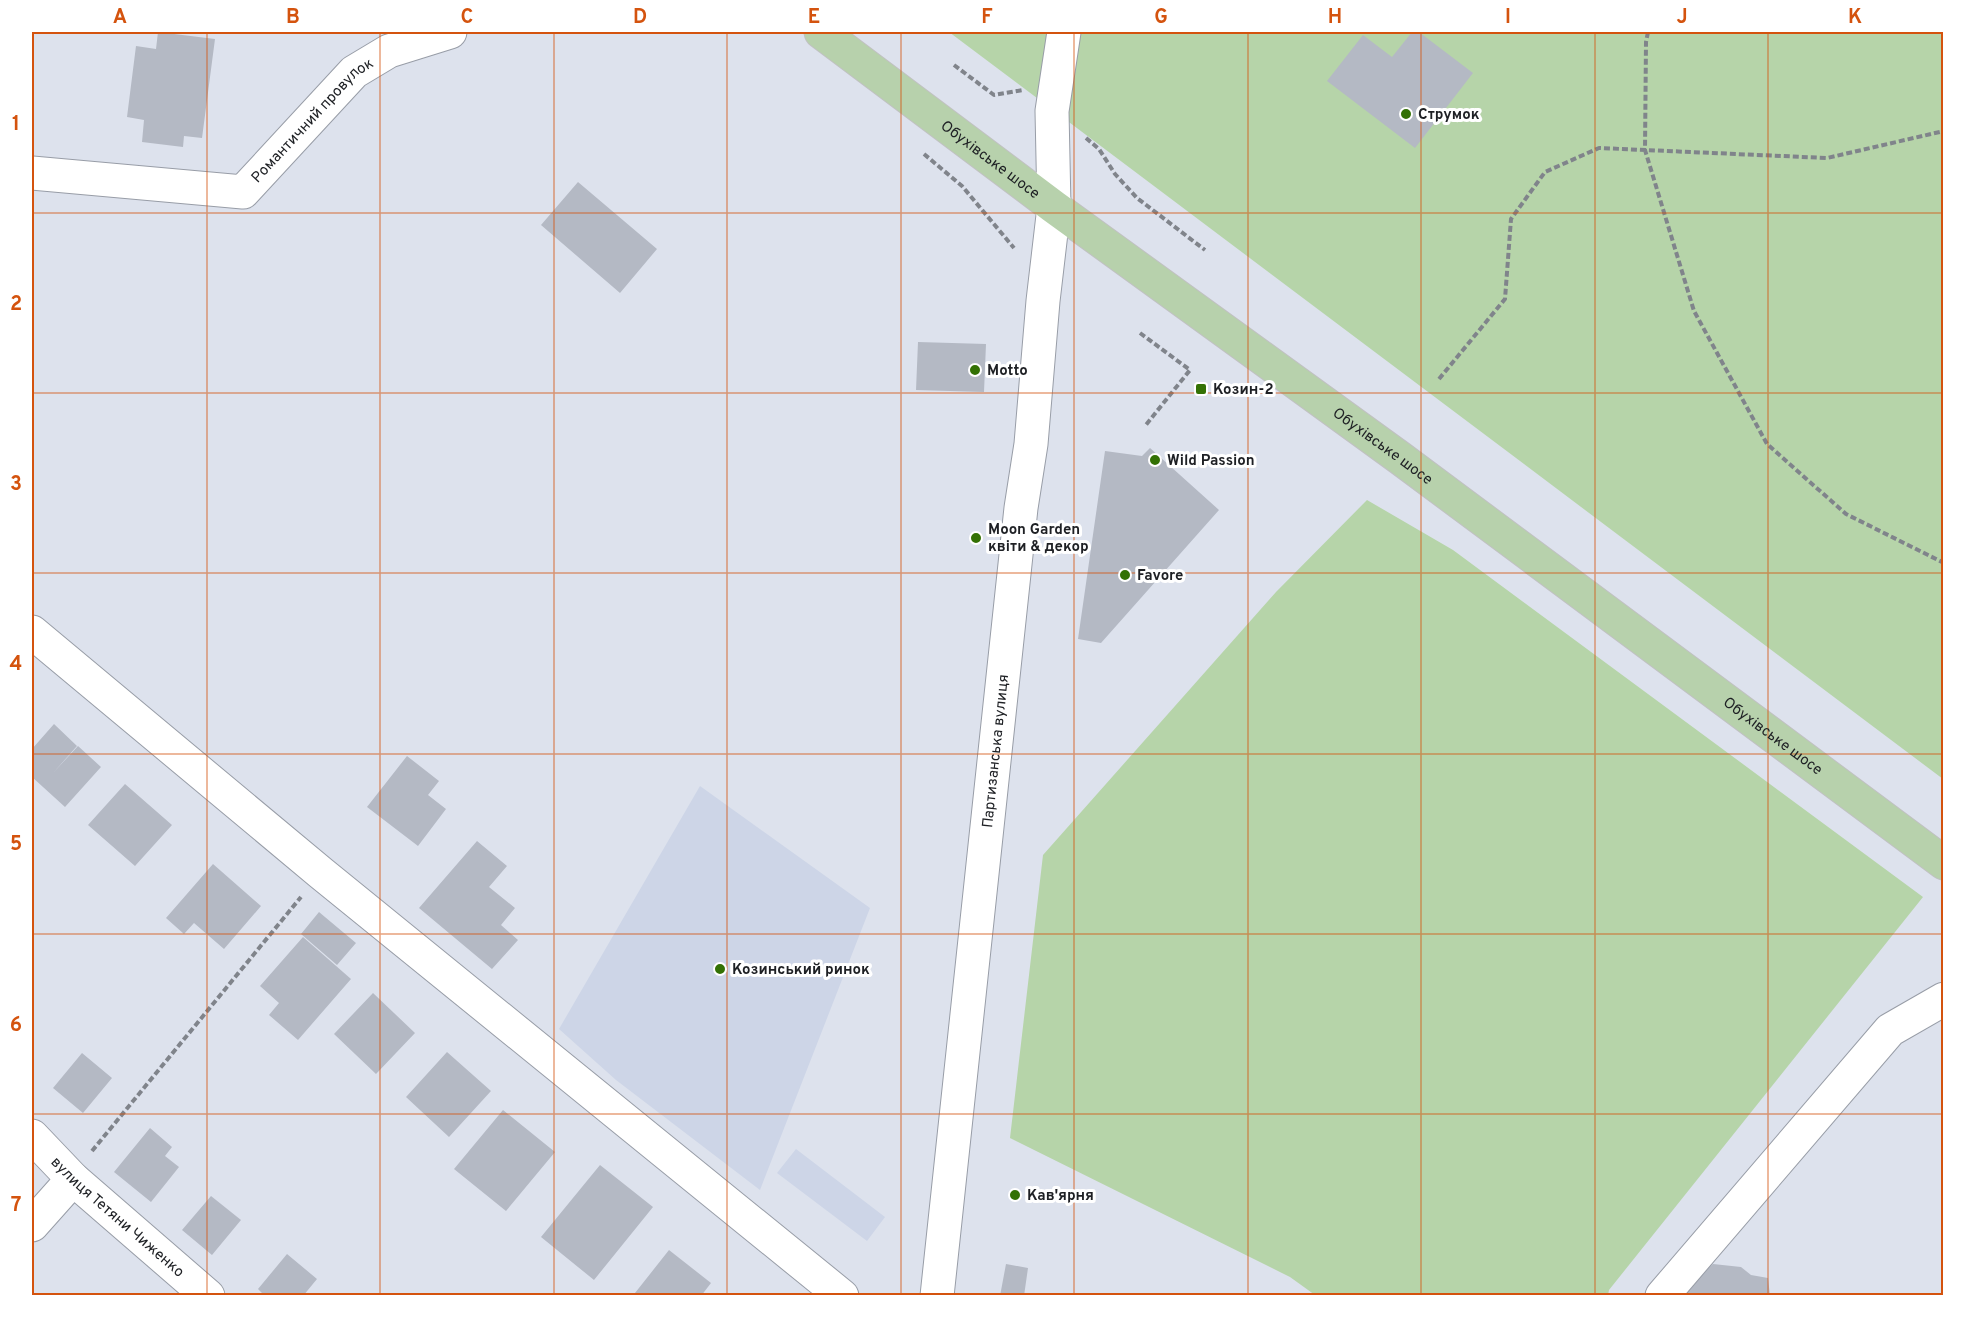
<svg xmlns="http://www.w3.org/2000/svg" width="1975" height="1327" font-family="Overpass,sans-serif">
<style>
.built{fill:#cdd5e7}
.green{fill:#b6d4a9}
.building{fill:#b4b9c4}
.lines{fill:none;stroke-linecap:round;stroke-linejoin:round}
.minor-casing{stroke:#989da7;stroke-width:35}
.major-casing{stroke:#c0c1c2;stroke-width:35}
.path{stroke:#80848b;stroke-width:4;stroke-dasharray:6 3;stroke-linecap:butt}
.minor{stroke:#fff;stroke-width:33}
.major{stroke:#b7d1ac;stroke-width:33}
.grid{fill:none;stroke:#d4530e;stroke-width:1.5;stroke-opacity:0.55}
.poi-dot{fill:#337104;stroke:#fff;stroke-width:2}
.labels{text-anchor:middle;stroke-width:6;stroke-linejoin:round;paint-order:stroke}
.poi-label{font-size:15px;font-weight:bold;fill:#1e2024;stroke:#fff;text-anchor:start}
.street-label{font-size:15px;fill:#1e2024;stroke:#fff}
.neatline{fill:none;stroke:#d4530e;stroke-width:2}
.grid-label{font-size:20px;text-anchor:middle;font-weight:bold;fill:#d4530e}
</style>
<rect width="100%" height="100%" fill="#dde2ed"/>
<path class="built" d="M700 786 870 908 760 1190 616 1080 559 1029Z
M796 1149 885 1217 867 1241 777 1173Z"/>
<path class="green" d="M949 32H1943V779Z
M1367 500 1453 550 1923 897 1609 1290 1608 1295H1315L1290 1277 1010 1138 1043 855 1276 592Z"/>
<path class="building" d="M158 32 215 39 202 138 184 136 183 147 142 142 144 120 127 117 136 46 156 49Z
M1412 32H1419L1473 73 1415 148 1327 81 1363 35 1392 57Z
M578 182 657 249 620 293 541 225Z
M918 342 986 344 984 392 916 390Z
M1150 448 1219 510 1101 643 1078 639 1105 451 1142 456Z
M54 724 77 746 53 773 78 746 101 767 65 807 32 777V749Z
M407 756 439 781 428 795 446 809 418 846 367 807Z
M125 784 172 825 135 866 88 825Z
M477 841 507 866 489 887 515 908 501 925 518 940 492 969 419 908Z
M213 864 261 906 224 949 194 923 184 934 166 918Z
M319 912 356 943 337 965 301 934Z
M303 937 351 979 298 1040 269 1015 279 1003 260 986Z
M373 993 415 1033 376 1074 334 1034Z
M447 1052 491 1091 449 1137 406 1097Z
M82 1053 112 1078 83 1113 53 1088Z
M503 1110 555 1152 506 1211 454 1169Z
M150 1128 172 1147 165 1156 179 1167 151 1202 114 1172Z
M600 1165 653 1207 594 1280 541 1237Z
M211 1196 241 1220 212 1255 182 1230Z
M669 1250 711 1283 701 1296H639L635 1293Z
M287 1254 317 1279 303 1296H265L258 1289Z
M1006 1264 1028 1268 1024 1296H1000Z
M1713 1264 1741 1267 1751 1275 1768 1278 1770 1296H1684L1686 1286Z"/>
<g class="lines">
<defs>
<g id="minor">
<path id="s1" d="M32 173 243 192 354 72 389 51 450 32"/>
<path d="M32 632 321 873 842 1296"/>
<path id="s2" d="M32 1136 73 1179 208 1296"/>
<path d="M32 1225 73 1179"/>
<path id="s3" d="M937 1296 1021 508 1031 444 1043 301 1054 207 1052 111 1064 32"/>
<path d="M1662 1296 1890 1030 1944 999"/>
</g>
<g id="major">
<path id="s4" d="M821 32 1054 207 1400 458 1944 863"/>
</g>
</defs>
<use href="#minor" class="minor-casing"/>
<use href="#major" class="major-casing"/>
<path class="path" d="M1648 32 1646 42 1645 150 1694 311 1767 444 1846 514 1944 563
M954 65 994 95 1023 90
M1086 138 1099 149 1115 174 1137 198 1205 250
M924 154 962 186 1014 248
M1140 333 1190 370 1145 426
M1439 379 1505 299 1511 219 1545 172 1599 148 1827 158 1944 131
M92 1151 301 897"/>
<use href="#minor" class="minor"/>
<use href="#major" class="major"/>
</g>
<path class="grid" d="M207 32V1296M380 32V1296M554 32V1296M727 32V1296M901 32V1296M1074 32V1296M1248 32V1296M1421 32V1296M1595 32V1296M1768 32V1296M32 213H1944M32 393H1944M32 573H1944M32 754H1944M32 934H1944M32 1114H1944"/>
<g class="poi-dot">
<circle cx="1406" cy="114" r="6"/>
<circle cx="975" cy="370" r="6"/>
<rect x="1195" y="383" width="12" height="12" rx="3"/>
<circle cx="1155" cy="460" r="6"/>
<circle cx="976" cy="538" r="6"/>
<circle cx="1125" cy="575" r="6"/>
<circle cx="720" cy="969" r="6"/>
<circle cx="1015" cy="1195" r="6"/>
</g>
<g class="labels">
<g class="poi-label">
<text x="1418" y="119">Струмок</text>
<text x="987" y="375">Motto</text>
<text x="1213" y="394">Козин-2</text>
<text x="1167" y="465">Wild Passion</text>
<text x="988" y="534">Moon Garden<tspan x="988" dy="17">квіти &amp; декор</tspan></text>
<text x="1137" y="580">Favore</text>
<text x="732" y="974">Козинський ринок</text>
<text x="1027" y="1200">Кав'ярня</text>
</g>
<g class="street-label">
<text dy="5" stroke="none"><textPath href="#s1" startOffset="312">Романтичний провулок</textPath></text>
<text dy="5" stroke="none"><textPath href="#s4" startOffset="212">Обухівське шосе</textPath></text>
<text dy="5" stroke="none"><textPath href="#s4" startOffset="698">Обухівське шосе</textPath></text>
<text dy="5" stroke="none"><textPath href="#s4" startOffset="1184">Обухівське шосе</textPath></text>
<text dy="5" stroke="none"><textPath href="#s3" startOffset="548">Партизанська вулиця</textPath></text>
<text dy="5" stroke="none"><textPath href="#s2" startOffset="118">вулиця Тетяни Чиженко</textPath></text>
</g>
</g>
<rect width="1975" height="1327" fill="none" stroke="#ffffff" stroke-width="66"/>
<rect x="33" y="33" width="1909" height="1261" class="neatline"/>
<g class="grid-label">
<text x="120" y="23">A</text>
<text x="293" y="23">B</text>
<text x="467" y="23">C</text>
<text x="640" y="23">D</text>
<text x="814" y="23">E</text>
<text x="987" y="23">F</text>
<text x="1161" y="23">G</text>
<text x="1335" y="23">H</text>
<text x="1508" y="23">I</text>
<text x="1682" y="23">J</text>
<text x="1855" y="23">K</text>
<text x="16" y="130">1</text>
<text x="16" y="310">2</text>
<text x="16" y="490">3</text>
<text x="16" y="670">4</text>
<text x="16" y="850">5</text>
<text x="16" y="1031">6</text>
<text x="16" y="1211">7</text>
</g>
</svg>
